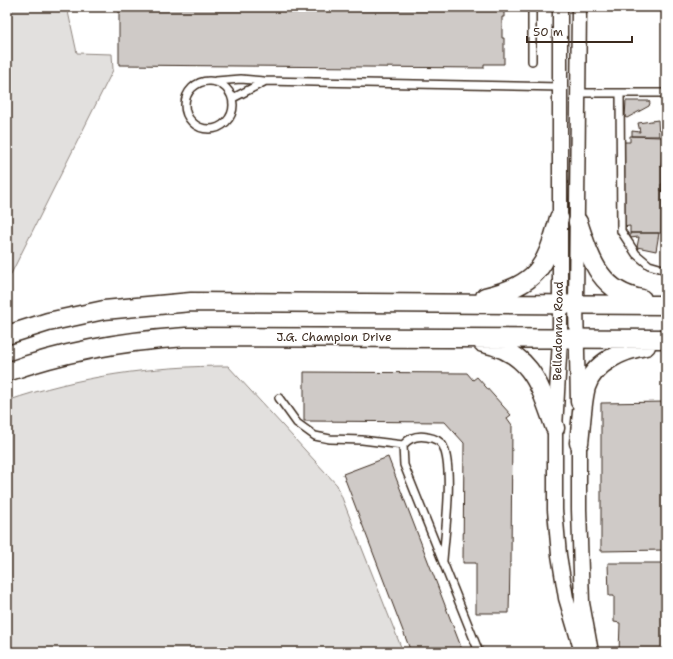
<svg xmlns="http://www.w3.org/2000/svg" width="673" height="659" font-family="'Shantell Sans',sans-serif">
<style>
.green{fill:#e2e0de;stroke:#8e857e}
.building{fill:#cfcac7;stroke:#3b2a1e}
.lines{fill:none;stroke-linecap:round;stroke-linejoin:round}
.service-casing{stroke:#3b2a1e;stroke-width:10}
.minor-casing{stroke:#3b2a1e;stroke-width:17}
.tertiary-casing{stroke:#3b2a1e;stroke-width:21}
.service{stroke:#fff;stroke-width:7}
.minor{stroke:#fff;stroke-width:14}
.tertiary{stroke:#fff;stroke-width:18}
.labels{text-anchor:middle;stroke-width:3;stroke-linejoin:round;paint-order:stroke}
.street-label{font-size:12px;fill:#3b2a1e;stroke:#fff}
</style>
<rect width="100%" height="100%" fill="#fff"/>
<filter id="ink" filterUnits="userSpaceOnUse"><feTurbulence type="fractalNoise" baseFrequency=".025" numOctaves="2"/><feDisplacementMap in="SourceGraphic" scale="8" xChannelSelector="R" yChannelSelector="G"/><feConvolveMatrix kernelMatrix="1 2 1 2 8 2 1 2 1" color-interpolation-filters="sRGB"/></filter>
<g filter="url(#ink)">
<path class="green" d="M7 7H67L77 53 112 54 113 70 7 282Z
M228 366 337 485 403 652H7V401C79 376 152 366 228 366Z"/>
<path class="building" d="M119 7H508L504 8V17H502V38H504V64H484V68L119 65Z
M626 101H649L650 103 649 106 627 118 625 117Z
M658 120 659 136H632V131L640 132 638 123Z
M630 136 662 137 661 233H630V226L622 227 623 142H630Z
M662 154H666V167H661Z
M661 184H666V190L661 191Z
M630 233H659L656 251 637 247 639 237 630 238Z
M304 372 467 373 473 380 477 377 511 415 507 418 512 425 511 563H510L509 613H476V563H463L464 443 445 422 304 421Z
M666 402V550L601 551V403Z
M388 457 463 652H411L343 474Z
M608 563H666V652H619L620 623 614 622V596H609Z"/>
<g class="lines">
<defs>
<path id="service" d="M532 61V7
M185 105a24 24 0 1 1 48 0a24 24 0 1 1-48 0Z
M216 81 241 79 264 81 560 87
M579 93H666
M620 93 621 231 636 254 649 265 666 270
M233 98 264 82
M279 398 297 423 315 436 330 439 362 440 403 445
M443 560C445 533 454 469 443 446 440 440 433 438 427 437 417 435 409 438 403 445L404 465 479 652"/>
<path id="minor" d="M560 7V339L555 428V510L559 555 566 598 582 652
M578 402 576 304 579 7
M579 433V509L582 603 591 652"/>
<path id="tertiary" d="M578 222C590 257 599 292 642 299
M485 297C537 284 546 268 559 218
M7 335 48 322 104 310 191 302 666 305
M483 343C533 353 540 387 555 428
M7 372C65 351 125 341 186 337L666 339
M579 443C581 427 582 401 586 387 594 362 623 350 646 346"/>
</defs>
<use href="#service" class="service-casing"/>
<use href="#minor" class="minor-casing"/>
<use href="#tertiary" class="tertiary-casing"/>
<use href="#service" class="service"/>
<use href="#minor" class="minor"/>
<use href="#tertiary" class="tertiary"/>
</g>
</g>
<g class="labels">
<g class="street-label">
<text transform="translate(558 331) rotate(-89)" y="4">Belladonna Road</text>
<text x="334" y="341">J.G. Champion Drive</text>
</g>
</g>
<rect width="673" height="659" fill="none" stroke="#fff" stroke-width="24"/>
<rect x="12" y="12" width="649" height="635" fill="none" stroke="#3b2a1e" stroke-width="1.5" filter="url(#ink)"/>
<path d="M527 36v6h105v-6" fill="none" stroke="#3b2a1e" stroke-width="2"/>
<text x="533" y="36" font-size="12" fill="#3b2a1e" stroke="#ffffff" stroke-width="3" paint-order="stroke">50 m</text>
</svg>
